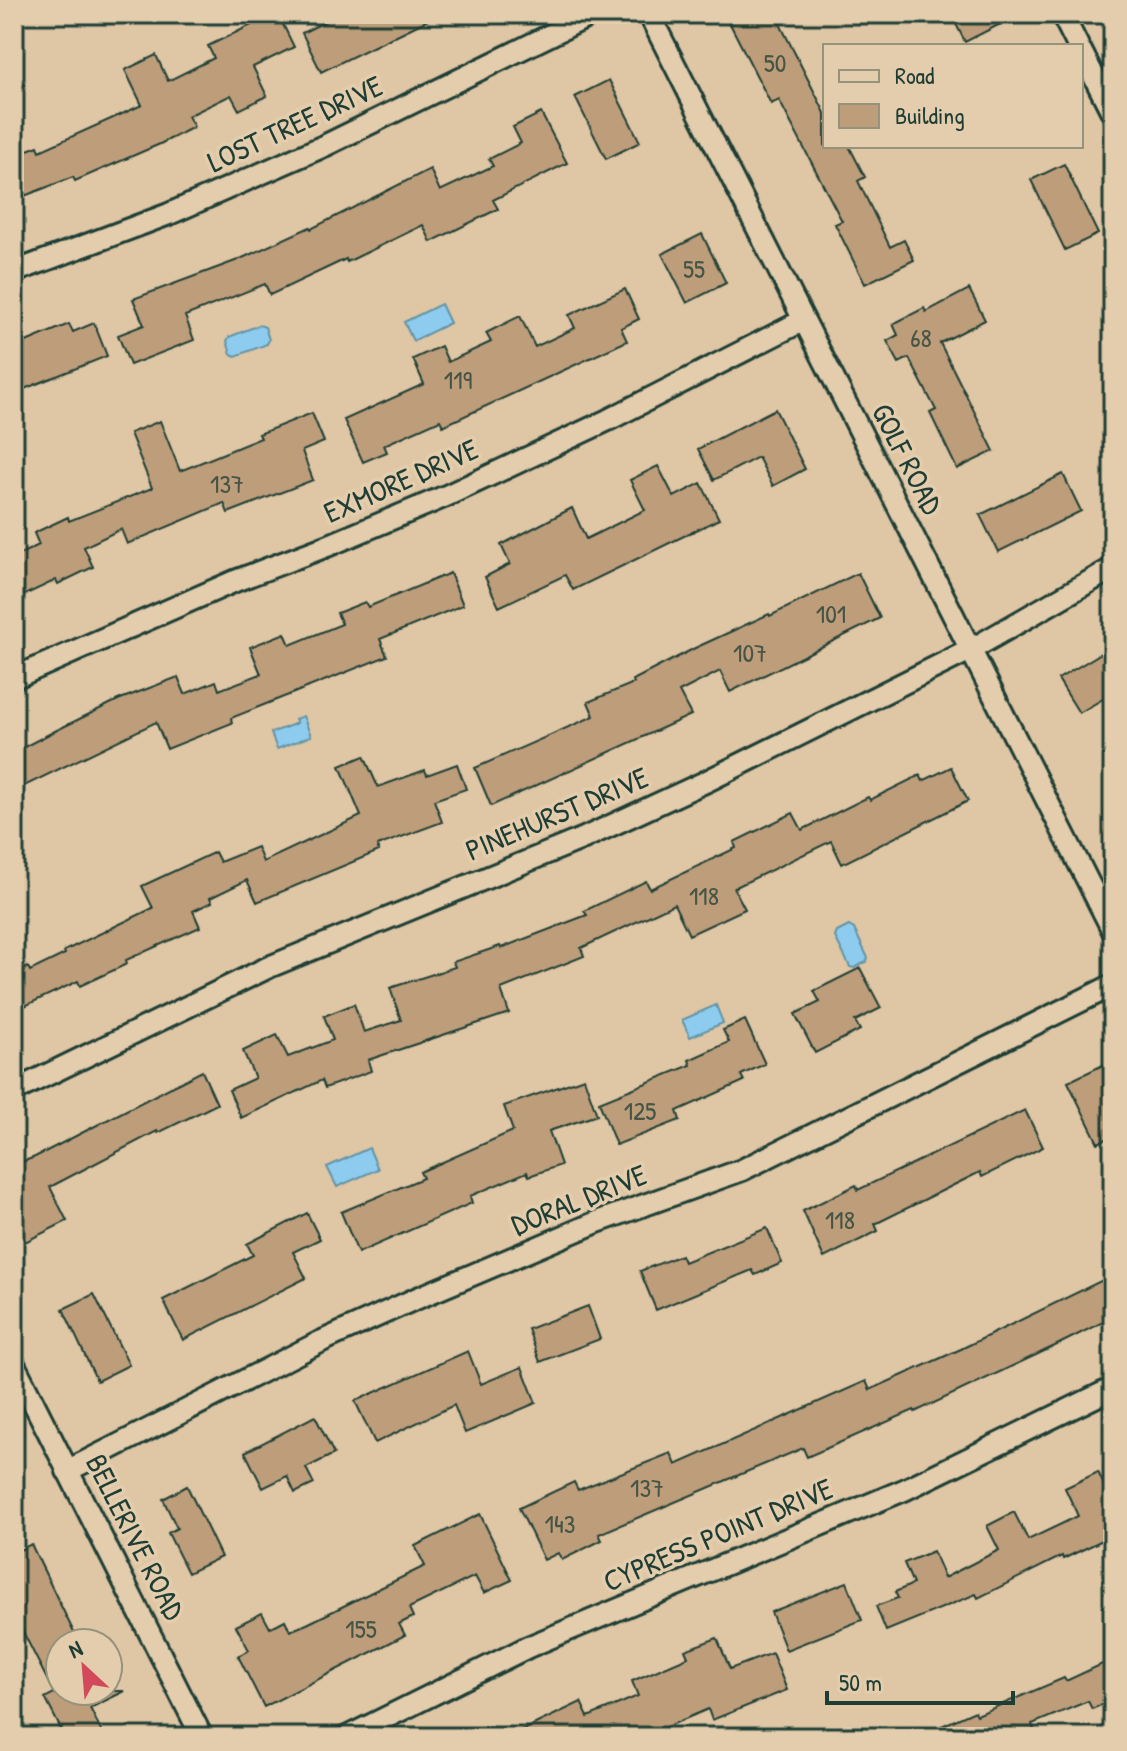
<svg xmlns="http://www.w3.org/2000/svg" width="1127" height="1751" font-family="'Patrick Hand',sans-serif">
<style>
.water{fill:#8eccef;stroke:#6293a4;stroke-width:2}
.building{fill:#be9e7a;stroke:#1f3d34;stroke-width:2}
.lines{fill:none;stroke-linecap:round;stroke-linejoin:round}
.minor-casing{stroke:#1f3d34;stroke-width:26}
.minor{stroke:#e3cdac;stroke-width:20}
.labels{text-anchor:middle;stroke-width:7;stroke-linejoin:round;paint-order:stroke}
.number-label{font-size:26px;fill:#475546}
.street-label{font-size:30px;fill:#1f3d34;stroke:#e3cdac}
</style>
<rect width="100%" height="100%" fill="#dfc6a4"/>
<filter id="ink" filterUnits="userSpaceOnUse"><feTurbulence type="fractalNoise" baseFrequency=".0125" numOctaves="2"/><feDisplacementMap in="SourceGraphic" scale="16" xChannelSelector="R" yChannelSelector="G"/><feConvolveMatrix kernelMatrix="1 2 1 2 8 2 1 2 1" color-interpolation-filters="sRGB"/></filter>
<g filter="url(#ink)">
<path class="water" d="M441 304 450 323 413 341 404 322Z
M259 325 265 327 269 340 267 344 236 356 231 354 227 341 229 337Z
M303 716 311 736 277 749 271 733 297 723 295 719Z
M849 926 854 929 868 958 866 962 854 968 850 967 835 937 837 932Z
M716 1005 723 1023 690 1037 682 1020Z
M369 1148 378 1169 337 1187 327 1167Z"/>
<path class="building" d="M274 14H278L294 47 253 67 267 96 239 110 231 95 188 116 194 127 160 144 75 181 73 177 14 200V155L38 146 40 151 142 105 125 70 156 55 168 81 214 58 208 46Z
M340 14H440L321 72 302 33Z
M725 14H775L825 113V146H849L865 177 858 181 890 247 904 240 914 260 865 284 835 224 842 221 779 100 771 104Z
M951 14H1020L965 42Z
M609 80 640 142 606 159 575 97Z
M541 113 567 163 493 200 498 209 431 242 423 225 347 262 346 259 270 295 265 284 185 316 194 340 130 365 118 335 144 325 133 299 238 260 310 227 311 229 430 169 440 191 493 166 489 159 521 143 513 127Z
M1064 164 1098 234 1065 250 1031 180Z
M702 234 726 283 687 303 662 254Z
M625 289 639 319 621 328 627 341 443 426 440 420 384 445 387 452 363 462 344 420 424 384 413 359 441 346 448 362 491 342 486 333 520 316 535 347 575 328 569 315Z
M969 289 985 320 940 343 994 451 957 469 930 413 936 410 909 358 899 363 887 341 898 335 893 324 924 308 926 312Z
M94 323 107 356 14 393V347L69 324 73 332Z
M775 409 805 469 773 486 758 457 714 480 698 449Z
M312 413 324 442 302 451 313 480 228 513 224 503 127 544 121 529 84 547 93 567 58 584 56 580 14 600V557L39 545 34 533 68 517 69 521 152 488 130 433 160 421 180 471 261 438 259 434Z
M658 466 674 497 701 483 719 519 573 590 565 575 499 607 485 577 510 564 501 545 572 508 586 539 645 510 630 480Z
M1063 474 1081 511 998 552 980 515Z
M450 573 463 605 380 639 387 656 231 718 232 723 167 749 156 722 14 791V752L57 730 118 700 178 677 185 694 216 681 219 690 261 674 250 647 285 633 290 645 342 624 337 613 365 602 368 607Z
M858 573 880 618 730 692 720 671 679 692 691 715 491 806 475 768 594 716 588 702 634 683 633 680 695 648 769 614 770 616Z
M1113 646V693L1079 713 1058 679Z
M364 756 378 787 425 770 427 775 457 764 466 789 434 800 442 822 377 846 379 851 257 902 247 880 210 898 212 902 193 911 200 927 126 960 127 964 80 986 78 981 14 1011V974L28 967 30 971 65 954 64 951 153 908 142 886 215 852 220 862 257 847 263 862 361 816 340 766Z
M951 767 968 801 842 864 831 841 734 888 745 909 689 935 674 904 581 948 584 956 501 989 509 1013 368 1060 371 1071 325 1088 322 1080 241 1118 229 1090 255 1078 243 1051 277 1035 288 1057 333 1040 324 1016 354 1004 364 1032 401 1020 390 988 455 967 453 962 500 946 501 948 587 915 584 911 646 881 650 889 736 848 734 842 793 813 802 830 868 797 870 800 920 775 923 781Z
M860 968 881 1008 855 1021 860 1030 815 1053 795 1014 820 1002 814 991Z
M745 1020 765 1064 741 1075 744 1081 677 1111 680 1120 616 1145 599 1102 691 1065 689 1060 729 1042 723 1030Z
M1113 1060V1136L1098 1143 1068 1082Z
M202 1071 217 1104 158 1133 157 1131 50 1187 67 1221 25 1242 14 1220V1165L35 1157Z
M584 1078 597 1115 549 1131 561 1165 529 1176 527 1172 470 1196 472 1203 358 1253 341 1212 423 1178 420 1172 513 1131 504 1106Z
M1025 1110 1043 1147 982 1177 980 1172 875 1224 878 1231 824 1258 803 1211 856 1185 858 1190Z
M307 1213 320 1239 293 1252 306 1278 183 1340 163 1300 253 1255 247 1244Z
M767 1228 782 1263 755 1275 752 1270 656 1310 640 1271 681 1255 684 1262Z
M1113 1275V1317L1057 1345 915 1412 914 1410 807 1457 803 1448 599 1534 602 1540 562 1560 558 1553 544 1560 519 1508 574 1482 578 1490 671 1453 676 1465 866 1381 870 1390 961 1349Z
M94 1294 129 1365 97 1381 63 1309Z
M588 1306 600 1339 540 1362 528 1329Z
M468 1351 481 1384 522 1367 536 1403 465 1433 454 1405 375 1443 355 1401Z
M315 1416 334 1454 306 1468 314 1484 295 1493 287 1476 263 1488 245 1452Z
M1098 1472 1113 1504V1535L1063 1559 1062 1556 978 1598 976 1594 886 1631 876 1606 898 1598 895 1592 913 1584 904 1563 933 1551 944 1578 999 1550 987 1526 1014 1512 1028 1540 1078 1516 1065 1488Z
M187 1486 221 1557 188 1573 168 1533 177 1528 163 1499Z
M480 1514 512 1580 484 1593 475 1576 409 1608 413 1617 399 1624 405 1635 264 1707 238 1656 249 1650 236 1626 262 1613 270 1628 285 1620 290 1631 307 1624 425 1566 415 1546Z
M31 1544 79 1643H60V1691H125L90 1708 104 1737H65L45 1698 54 1693 14 1614V1553Z
M847 1582 862 1620 786 1650 771 1612Z
M717 1638 730 1669 772 1653 787 1690 712 1720 708 1709 643 1737H508L581 1702 588 1717 638 1696 632 1681 688 1657 685 1650Z
M1113 1659V1700L1092 1709 1088 1701 1032 1724 1037 1737H917L975 1711 977 1715 1064 1678 1066 1681Z"/>
<g class="lines">
<defs>
<path id="minor" d="M649 14 1113 931
M1062 14 1078 46
M1081 51 1113 114
M14 272 169 214 324 146 593 14
M14 678 235 581 327 546 446 496 608 420 802 321
M14 1091 269 967 584 838 705 782 972 649 1113 568
M14 1364 202 1737
M67 1471 322 1341 413 1300 597 1222 742 1170 1113 985
M347 1737 528 1647 904 1490 1113 1388"/>
</defs>
<use href="#minor" class="minor-casing"/>
<use href="#minor" class="minor"/>
</g>
</g>
<g class="labels">
<g class="number-label">
<text x="775" y="72">50</text>
<text x="694" y="278">55</text>
<text x="921" y="347">68</text>
<text x="458" y="389">119</text>
<text x="227" y="493">137</text>
<text x="831" y="623">101</text>
<text x="750" y="662">107</text>
<text x="704" y="905">118</text>
<text x="640" y="1120">125</text>
<text x="840" y="1229">118</text>
<text x="647" y="1497">137</text>
<text x="560" y="1533">143</text>
<text x="361" y="1638">155</text>
</g>
<g class="street-label">
<text transform="translate(295 124) rotate(-25)" y="10">LOST TREE DRIVE</text>
<text transform="translate(907 459) rotate(63)" y="10">GOLF ROAD</text>
<text transform="translate(401 481) rotate(-24)" y="10">EXMORE DRIVE</text>
<text transform="translate(557 814) rotate(-23)" y="10">PINEHURST DRIVE</text>
<text transform="translate(579 1200) rotate(-22)" y="10">DORAL DRIVE</text>
<text transform="translate(718 1535) rotate(-23)" y="10">CYPRESS POINT DRIVE</text>
<text transform="translate(135 1537) rotate(63)" y="10">BELLERIVE ROAD</text>
</g>
</g>
<rect width="1127" height="1751" fill="none" stroke="#e3cdac" stroke-width="48"/>
<rect x="24" y="24" width="1079" height="1703" fill="none" stroke="#1f3d34" stroke-width="3" filter="url(#ink)"/>
<rect x="823" y="44" width="260" height="104" fill="#e3cdac" stroke="#95937c" stroke-width="2"/>
<rect x="839" y="70" width="40" height="12" fill="#e3cdac" stroke="#95937c" stroke-width="2"/>
<text x="895" y="84" font-size="24" fill="#1f3d34">Road</text>
<rect x="839" y="104" width="40" height="24" fill="#be9e7a" stroke="#95937c" stroke-width="2"/>
<text x="895" y="124" font-size="24" fill="#1f3d34">Building</text>
<g transform="translate(84 1667) rotate(334)"><circle r="38" fill="#e3cdac" stroke="#95937c" stroke-width="2"/>
<path d="M0-6L14 30L0 20L-14 30Z" fill="#d1495b"/>
<text y="-12" font-size="22" font-weight="bold" text-anchor="middle" fill="#1f3d34">N</text>
</g>
<path d="M827 1691v12h186v-12" fill="none" stroke="#1f3d34" stroke-width="4"/>
<text x="839" y="1691" font-size="24" fill="#1f3d34" stroke="#e3cdac" stroke-width="6" paint-order="stroke">50 m</text>
</svg>
